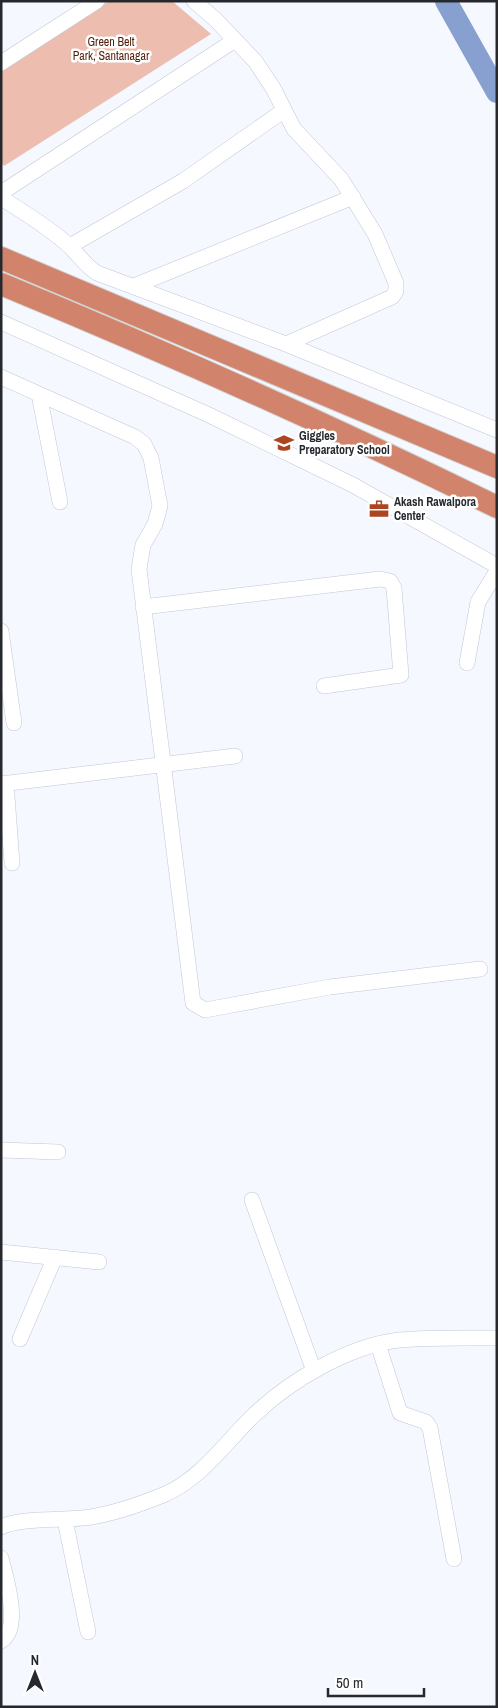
<svg xmlns="http://www.w3.org/2000/svg" width="498" height="1708" font-family="'Archivo Narrow',sans-serif">
<style>
.green{fill:#edbeaf}
.lines{fill:none;stroke-linecap:round;stroke-linejoin:round}
.river{stroke:#88a0d0;stroke-width:22}
.minor-casing{stroke:#c0c7d5;stroke-width:16}
.highway-casing{stroke:#d3d4d5;stroke-width:24}
.minor{stroke:#fff;stroke-width:15}
.highway{stroke:#d1846b;stroke-width:22}
.labels{text-anchor:middle;stroke-width:5;stroke-linejoin:round;paint-order:stroke}
.park-label{font-size:12px;fill:#521e0b;stroke:#fff}
.poi-label{font-size:12px;font-weight:bold;fill:#25282d;stroke:#fff;text-anchor:start}
</style>
<rect width="100%" height="100%" fill="#f5f8fe"/>
<path class="green" d="M109 1H172L211 34 4 166 1 162V72Z"/>
<g class="lines">
<path class="river" d="M446 1 497 92"/>
<defs>
<path id="minor" d="M194 1 216 20 255 61 273 88 294 129 341 179 375 234 396 283V291L392 297 286 344
M1 63 97 1
M1 193 235 40
M1 198C24 212 46 226 66 243 78 253 84 265 97 273L286 344 497 430
M70 246 183 181 283 111
M134 286 353 197
M1 322 209 415 353 485 497 566
M1 377 135 437 144 444 151 458 160 506 155 524 143 545 139 569 193 1003 205 1010 330 987 480 969
M39 394 60 502
M143 607 380 579 390 581 394 588 401 675 324 686
M1 631 14 723
M467 663 478 602 497 571
M6 783 12 863
M1 784 235 756
M1 1150 58 1152
M252 1200 314 1371
M1 1252 99 1262
M20 1339 55 1257
M378 1344 400 1413 426 1422 430 1428 454 1559
M65 1520 88 1632
M1 1527C21 1517 67 1521 91 1517 115 1513 141 1504 163 1495 200 1480 225 1443 253 1416 289 1381 348 1346 399 1340 431 1337 464 1338 497 1338
M1 1558C6 1578 22 1629 1 1641"/>
<path id="highway" d="M1 258 497 467
M1 284C168 353 334 427 497 507"/>
</defs>
<use href="#minor" class="minor-casing"/>
<use href="#highway" class="highway-casing"/>
<use href="#minor" class="minor"/>
<use href="#highway" class="highway"/>
</g>
<defs>
<symbol id="school-bare" viewBox="-9 -9 18 18"><path d="M0-5L7-2L0 1L-7-2ZM-4 1L0 2.5L4 1V4Q0 6-4 4Z" fill="#ac4521" stroke="#fff" stroke-width="2.5" paint-order="stroke"/></symbol>
<symbol id="office-bare" viewBox="-9 -9 18 18"><path d="M-6-3h4V-5.5h4V-3h4V5H-6ZM-1-4.5V-3h2v-1.5ZM-6 0V1H6V0Z" fill="#ac4521" stroke="#fff" stroke-width="2.5" paint-order="stroke"/></symbol>
</defs>
<g fill-rule="evenodd">
<use href="#school-bare" x="270" y="429" width="28" height="28"/>
<use href="#office-bare" x="365" y="495" width="28" height="28"/>
</g>
<g class="labels">
<g class="park-label">
<text x="111" y="46">Green Belt<tspan x="111" dy="14">Park, Santanagar</tspan></text>
</g>
<g class="poi-label">
<text x="299" y="440">Giggles<tspan x="299" dy="14">Preparatory School</tspan></text>
<text x="394" y="506">Akash Rawalpora<tspan x="394" dy="14">Center</tspan></text>
</g>
</g>
<rect width="498" height="1708" fill="none" stroke="#25282d" stroke-width="5"/>
<g transform="translate(35 1673)" stroke="#ffffff" stroke-width="4" paint-order="stroke">
<path d="M0-4L9 19L0 12L-9 19Z" fill="#25282d"/>
<text y="-8" font-size="14" font-weight="bold" text-anchor="middle" fill="#25282d">N</text>
</g>
<path d="M328 1688v8h96v-8" fill="none" stroke="#25282d" stroke-width="2.5"/>
<text x="336" y="1688" font-size="15" fill="#25282d" stroke="#ffffff" stroke-width="4" paint-order="stroke">50 m</text>
</svg>
